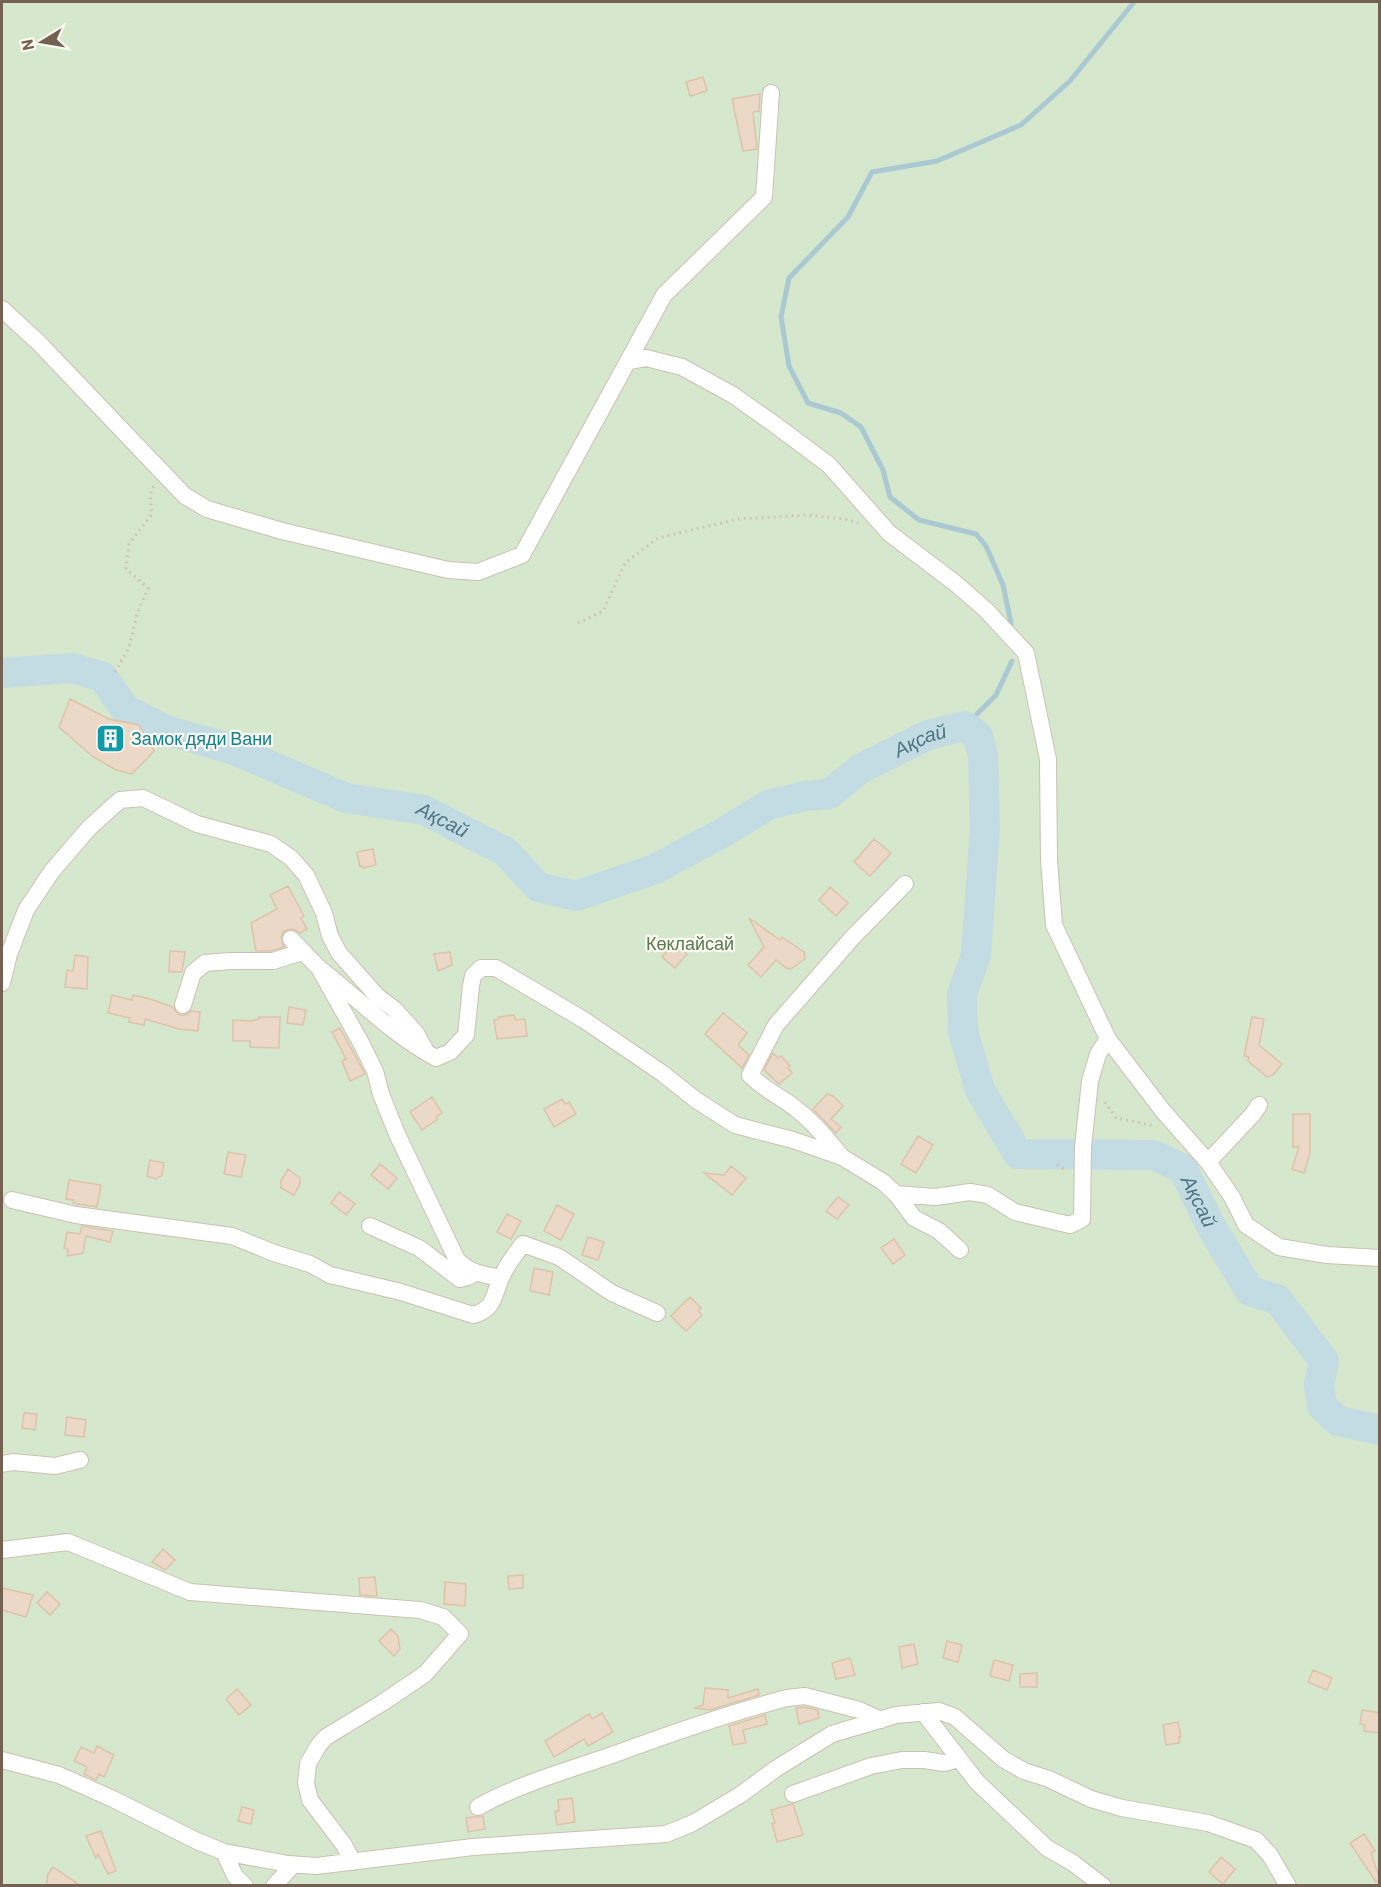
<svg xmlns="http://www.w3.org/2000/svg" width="1381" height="1887" font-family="Barlow,sans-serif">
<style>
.green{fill:#d5e7cc}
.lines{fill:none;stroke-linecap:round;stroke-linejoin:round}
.stream{stroke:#aac9d3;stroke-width:5}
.river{stroke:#c3dbe3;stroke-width:30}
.building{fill:#ebd8c6;stroke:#dec3aa;stroke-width:1.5}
.minor-casing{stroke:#ccc0b3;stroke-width:18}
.path{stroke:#d2beaa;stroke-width:3;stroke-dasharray:1.5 4.5;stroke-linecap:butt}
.minor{stroke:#fff;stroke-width:16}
.labels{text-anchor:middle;stroke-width:4.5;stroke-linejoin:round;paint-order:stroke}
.culture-label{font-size:18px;fill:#0d838f;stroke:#fdfaf3;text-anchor:start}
.park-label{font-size:18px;fill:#577d4e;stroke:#fdfaf3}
.water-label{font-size:20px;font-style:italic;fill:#4d7584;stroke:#fdfaf3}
</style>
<rect width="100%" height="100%" fill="#fbf7ed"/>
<path class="green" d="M2 2H1379V1885L2 1886Z"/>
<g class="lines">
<path class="stream" d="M1011 623 1003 585 986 546 976 534 919 520 890 497 883 470 861 427 841 413 808 403 789 366 781 317 789 278 848 217 872 172 937 161 1021 125 1070 81 1134 2
M965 726 996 695 1012 661"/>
<path class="river" id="s1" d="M2 673 72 668 103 677 125 709 168 731 229 748 346 798 424 810 506 852 538 887 576 896 655 869 724 832 768 805 805 796 829 794 860 769 928 735 965 726 978 736 983 755 985 827 976 955 962 994 963 1031 980 1090 1018 1154 1154 1155 1183 1169 1212 1228 1250 1291 1277 1299 1324 1361 1319 1385 1322 1406 1338 1421 1380 1430"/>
</g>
<path class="building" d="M703 77 707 91 690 96 686 82Z
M760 94 759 111 753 112 757 149 743 151 732 99Z
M70 699 109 719 139 725 154 751 132 774 116 770 92 756 59 727Z
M874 839 891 853 870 876 854 862Z
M373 849 376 865 363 868V866L360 867 357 852Z
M288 886 304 916 301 918 307 929 300 933 293 929 284 931 281 937 284 947 271 951H256L251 923 277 909 270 895Z
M830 887 848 903 836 916 819 900Z
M749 918 780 940 782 937 804 952 805 959 791 969 786 968 776 960 761 977 748 965 764 947Z
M675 943 687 954 675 968 662 957Z
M170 951 185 952 182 972H169Z
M450 952 452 965 438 971 434 954Z
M75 955 88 957 87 989 65 987 67 970 73 971Z
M112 995 132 1000 133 995 150 999 173 1007 176 1012 180 1015H186L191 1011 200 1012 198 1031 179 1029 145 1019 144 1025 129 1022 130 1018 108 1013Z
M289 1007 306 1010 303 1025 287 1023Z
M723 1013 747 1033 738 1045 749 1055 742 1068 705 1034Z
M514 1015 515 1020 525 1019 527 1036 497 1039 494 1020 499 1019V1017Z
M259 1017H280L279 1048 250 1047V1041H233V1020L251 1021 259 1019Z
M1252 1017 1264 1019 1259 1045 1282 1064 1273 1075 1267 1077 1248 1061 1249 1057 1244 1056Z
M340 1028 365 1074 350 1081 342 1061 346 1059 332 1032Z
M773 1053 778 1058 781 1056 790 1066 788 1068 792 1073 779 1084 764 1070Z
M827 1094 833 1096 843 1106 831 1119 841 1127 836 1133 813 1109Z
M432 1097 442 1113 436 1117 438 1119 422 1130 410 1112Z
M562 1099 565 1104 569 1102 576 1114 554 1127 544 1109Z
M1293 1114H1310V1153L1304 1173 1292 1169 1299 1147H1293Z
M918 1136 933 1145 916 1173 901 1164Z
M228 1152 246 1155 241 1177 224 1174Z
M150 1160 164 1163 162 1175 156 1179 147 1176Z
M380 1164 397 1178 388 1189 371 1175Z
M731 1166 746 1178 732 1195 704 1173 724 1175Z
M288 1169 300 1178V1184L294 1195 281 1188V1181Z
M69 1180 101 1185 97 1207 73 1203V1200L66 1199Z
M339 1192 355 1204 346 1215 331 1203Z
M838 1197 849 1205 837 1219 826 1211Z
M557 1205 574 1214 561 1240 544 1231Z
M507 1214 521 1221 511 1239 497 1232Z
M82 1226 113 1231 110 1242 86 1236 83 1253 67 1256 68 1249 64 1248 67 1232 80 1234Z
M588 1237 604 1242 598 1260 582 1255Z
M894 1239 905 1255 893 1264 881 1248Z
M534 1268 553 1272 549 1295 530 1291Z
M690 1297 701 1308 698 1311 702 1315 686 1331 671 1316Z
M24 1413 37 1414 35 1430 22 1428Z
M67 1417 86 1420 84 1437 65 1435Z
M163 1549 175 1560 165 1570 152 1562Z
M523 1575V1588L509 1589 508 1576Z
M375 1577 377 1596 360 1595 359 1578Z
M445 1582 466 1584 465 1606 444 1604Z
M2 1588 33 1595 26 1617 2 1610Z
M47 1592 60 1604 50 1615 37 1603Z
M391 1629 398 1636 400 1649 394 1656 379 1641Z
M947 1641 962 1645 958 1662 943 1658Z
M914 1644 918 1664 902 1668 899 1647Z
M850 1658 855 1675 836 1679 832 1663Z
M994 1660 1013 1665 1009 1681 990 1676Z
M1313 1670 1332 1678 1327 1690 1308 1682Z
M1037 1673V1687H1020V1674Z
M705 1688 728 1690V1698L758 1689 759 1695 710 1710 694 1708 703 1705Z
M237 1689 251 1705 239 1715 226 1699Z
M804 1707 818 1710 819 1718 799 1724 796 1708Z
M1362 1710 1380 1713V1733L1364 1731 1365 1725 1360 1724Z
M602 1713 613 1732 588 1746 584 1739 554 1757 545 1741 589 1714 592 1719Z
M765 1715 767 1724 743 1730 746 1743 733 1745 729 1726Z
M1178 1722 1181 1737H1179V1743L1166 1745 1163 1725Z
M97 1746 114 1755 104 1777 99 1774 96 1780 84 1774 87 1767 74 1761 81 1747 94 1753Z
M572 1798 575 1822 557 1825 555 1811H559L558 1800Z
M793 1804 803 1835 777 1842 772 1823H775L771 1810Z
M242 1807 254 1810 251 1824 238 1821Z
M483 1816 485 1829 468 1832 466 1818Z
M101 1831 116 1871 108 1874 98 1854 96 1858 86 1836Z
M1364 1834 1375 1851 1371 1853 1380 1880 1376 1882 1350 1843Z
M1221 1857 1235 1869 1223 1884 1209 1872Z
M53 1867 81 1886H46L48 1874Z"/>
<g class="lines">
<defs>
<path id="minor" d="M2 309 38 342 185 496 207 509 282 531 448 570 478 572 522 555 664 295 764 197 771 93
M629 361 646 358 682 367 733 395 774 424 829 465 889 533 955 583 986 610 1026 653 1048 759 1049 860 1054 925 1108 1039 1163 1111 1208 1162 1232 1197 1246 1225 1279 1247 1327 1255 1380 1258
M291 939 319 968 360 1041 375 1071 381 1094 397 1134 457 1260C472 1274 482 1274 501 1278
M319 968C359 999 390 1033 436 1058L450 1052 466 1035 471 986 473 976 481 968H496L584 1020 662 1073 696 1100 735 1125 793 1140 842 1157 883 1182 896 1194 935 1197 970 1192 988 1195 1015 1212 1070 1225 1082 1219 1083 1147 1090 1081 1098 1054 1108 1039
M2 983 9 954 26 910 52 871 89 828 120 800 143 798 197 824 271 844 291 858 306 875 324 913 330 936 339 953 377 996 394 1009 416 1033 427 1053
M183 1005 193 973 205 963 230 961H273L302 952
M842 1157C829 1141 816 1125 800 1112 784 1098 764 1090 750 1075L776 1025 852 938 905 884
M1208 1162 1253 1114 1259 1105
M896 1194 914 1218 939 1231 960 1250
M12 1200 76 1215 232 1236 274 1253 310 1264 330 1275 401 1292 473 1315C496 1309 493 1294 502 1276 507 1265 515 1254 523 1244L559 1257 612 1293 657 1313
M370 1226 419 1248 460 1279 468 1277 475 1273
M2 1464 13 1462 55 1466 80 1460
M2 1550 68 1542 190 1592 420 1610 443 1617 460 1634 425 1674 382 1703 326 1737 318 1746 308 1764 306 1783 310 1800 344 1845 353 1862
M923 1712 977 1782 1047 1848 1073 1863 1103 1886
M2 1760 59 1775 113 1799 197 1841 224 1852 288 1864 316 1866 473 1847 666 1834 693 1823 740 1795 777 1768 832 1734 896 1715 939 1711 955 1717 1003 1759 1024 1771 1049 1779 1091 1799 1122 1808 1208 1823 1256 1840 1270 1855 1288 1886
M793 1794 871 1766 902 1760H924L944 1763 958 1759
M478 1807C521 1783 569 1770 615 1754 672 1733 729 1713 787 1698L805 1696 859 1710 881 1720
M224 1852 235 1876 245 1886
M274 1886 293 1865"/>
</defs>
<use href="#minor" class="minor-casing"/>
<path class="path" d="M578 623 603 611 625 563 658 538 738 519 808 515 844 519 858 523
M115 672 129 648 137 614 148 588 126 569 129 544 152 514 150 495 154 486
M1105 1102 1116 1118 1155 1126
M1057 1165 1067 1171"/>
<use href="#minor" class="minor"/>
</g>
<defs>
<symbol id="building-square" viewBox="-11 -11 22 22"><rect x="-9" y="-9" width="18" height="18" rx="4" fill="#0f9aa8" stroke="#fdfaf3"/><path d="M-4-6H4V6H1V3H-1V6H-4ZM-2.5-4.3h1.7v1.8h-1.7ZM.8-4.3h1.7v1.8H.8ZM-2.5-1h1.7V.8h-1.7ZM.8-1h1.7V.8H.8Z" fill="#fff"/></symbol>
</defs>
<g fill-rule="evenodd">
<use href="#building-square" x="94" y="722" width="33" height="33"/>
</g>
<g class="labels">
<g class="culture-label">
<text x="131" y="745">Замок дяди Вани</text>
</g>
<g class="park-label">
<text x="690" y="950">Көклайсай</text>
</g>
<g class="water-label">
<text dy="7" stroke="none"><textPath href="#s1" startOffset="1020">Ақсай</textPath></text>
<text dy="7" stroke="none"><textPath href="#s1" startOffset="480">Ақсай</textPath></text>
<text dy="7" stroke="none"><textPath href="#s1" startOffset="1722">Ақсай</textPath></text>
</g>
</g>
<rect width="1381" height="1887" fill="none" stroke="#746152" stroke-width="6"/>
<g transform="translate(42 42) rotate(259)" stroke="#fdfaf3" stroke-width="4.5" paint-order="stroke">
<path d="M0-4.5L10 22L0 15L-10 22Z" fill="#746152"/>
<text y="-9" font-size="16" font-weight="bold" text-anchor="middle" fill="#746152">N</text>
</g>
</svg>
